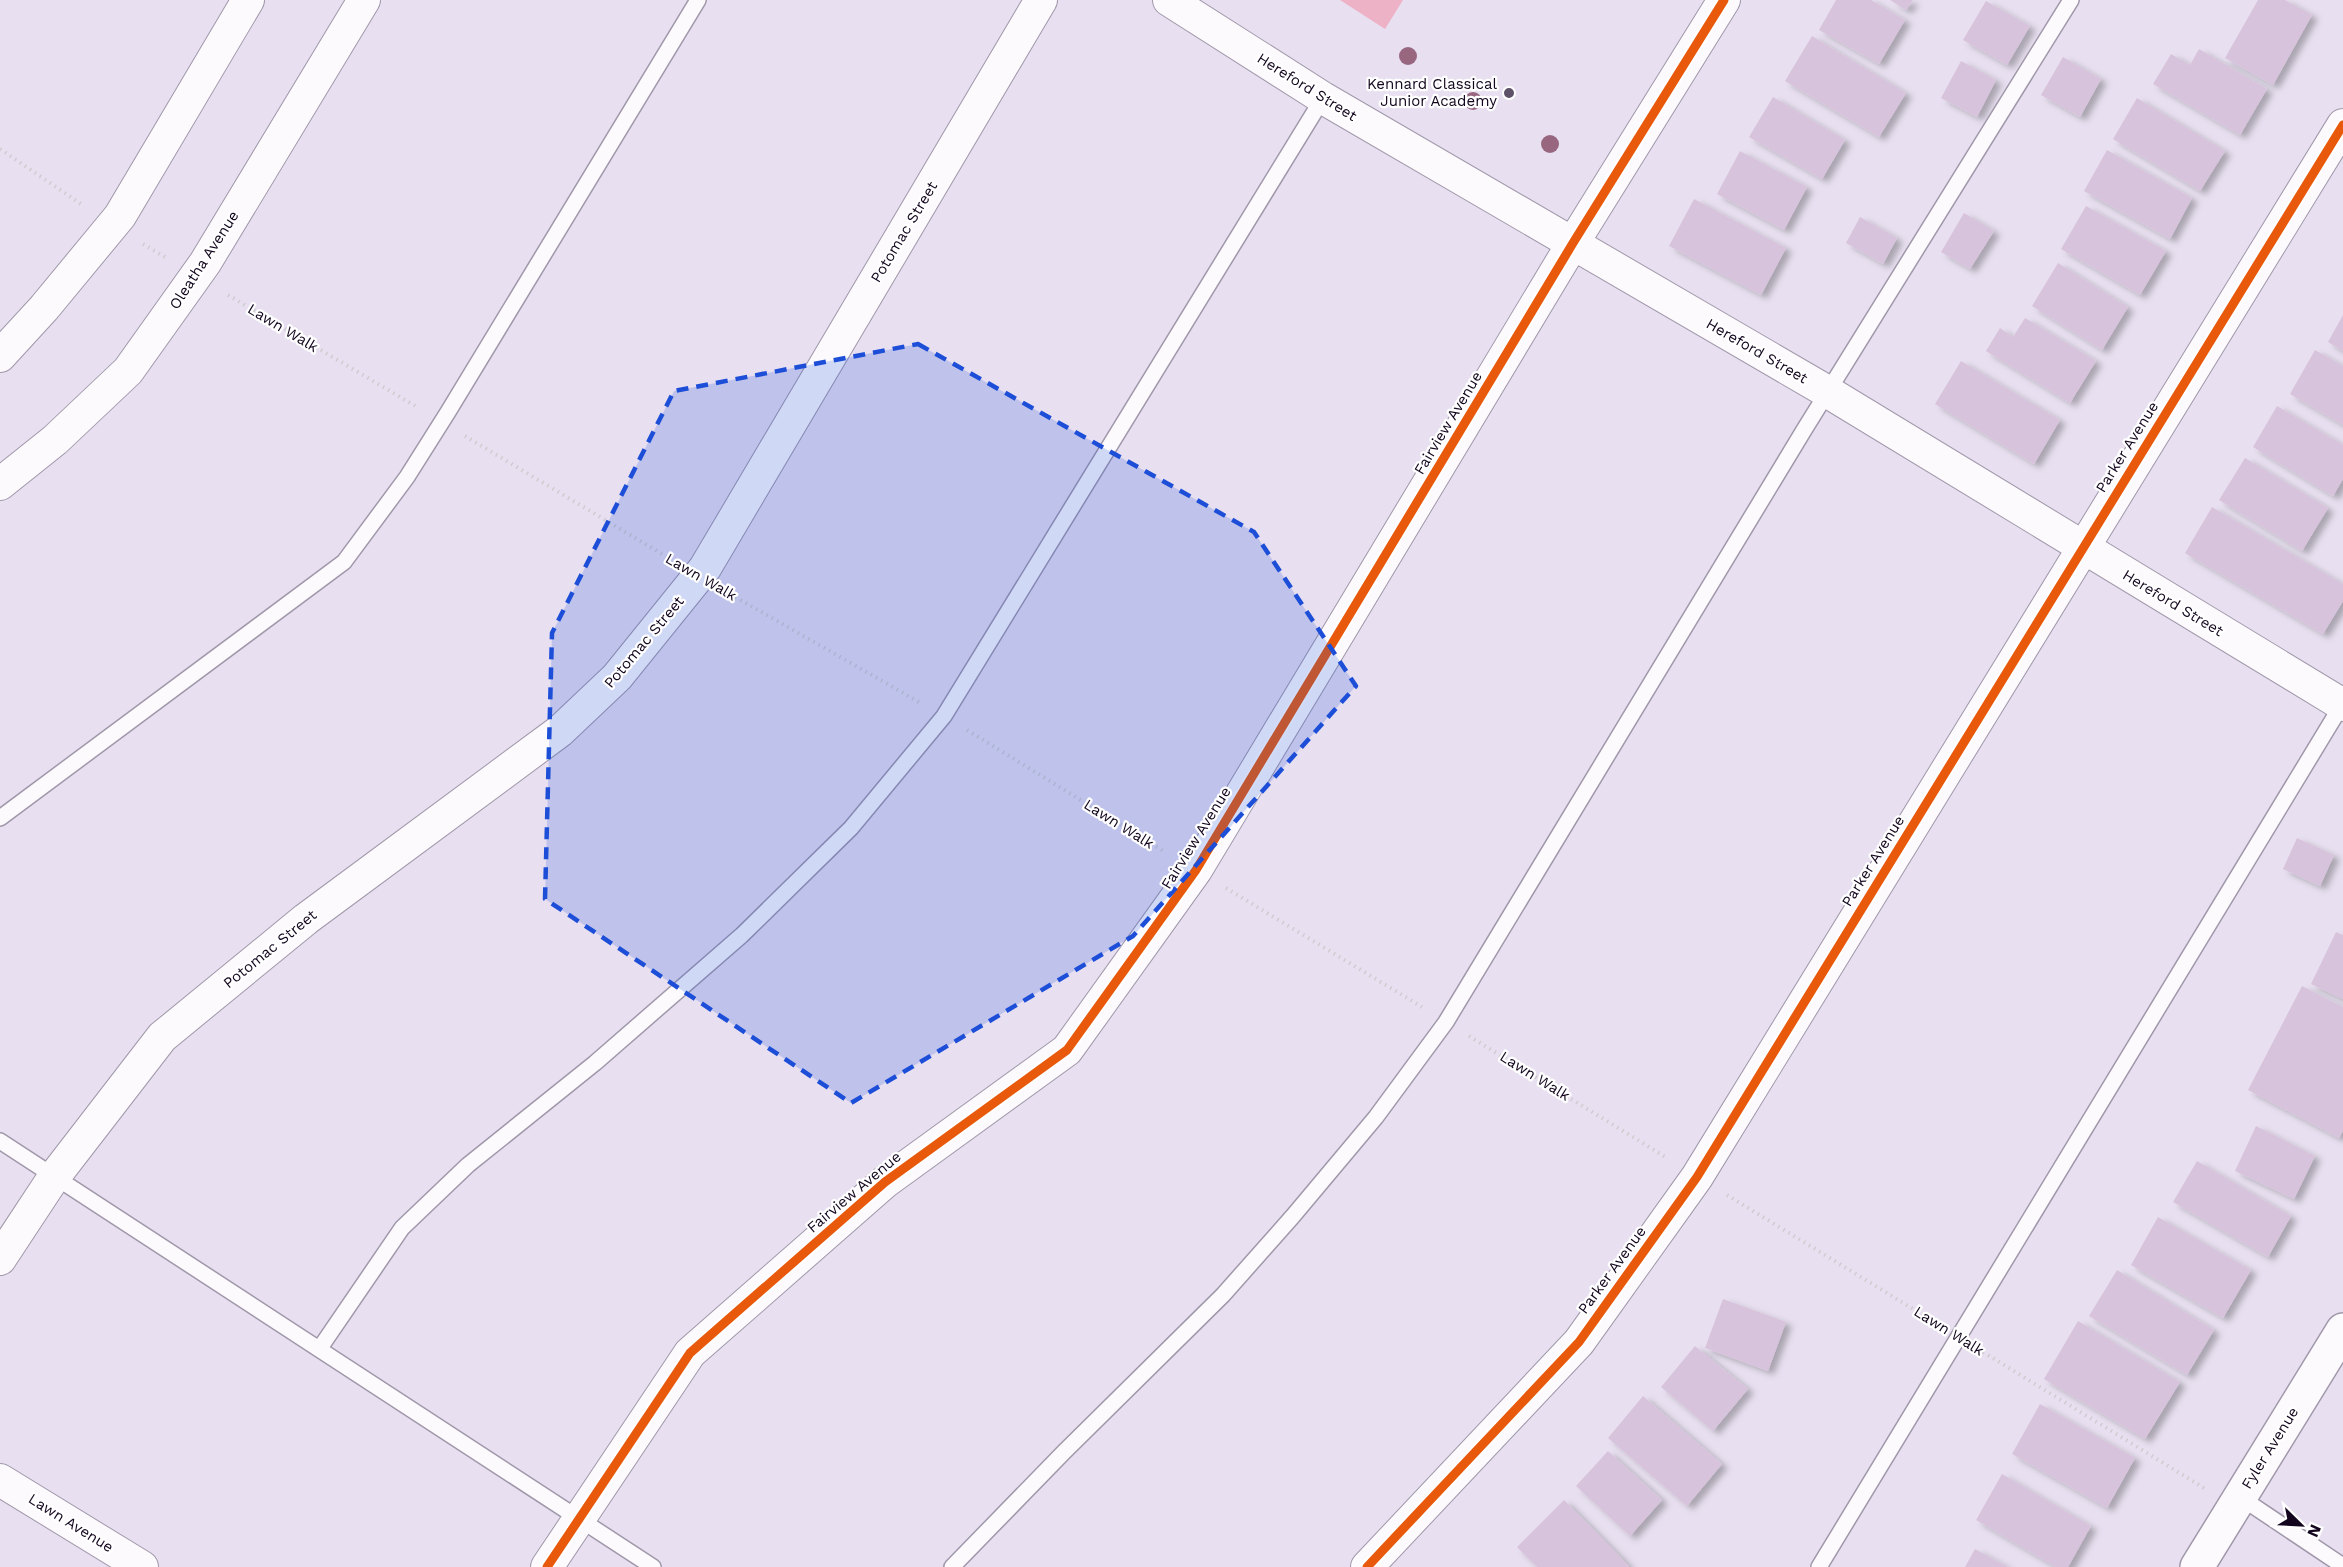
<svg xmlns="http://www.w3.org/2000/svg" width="2343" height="1567" font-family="'Work Sans',sans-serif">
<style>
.green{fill:#edb2c5}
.building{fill:#d8c3dc;filter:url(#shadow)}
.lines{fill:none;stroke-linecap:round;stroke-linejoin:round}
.lane-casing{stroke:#a097aa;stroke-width:18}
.street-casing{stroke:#a097aa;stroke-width:34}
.secondary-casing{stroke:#a097aa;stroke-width:36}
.path{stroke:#cfccd1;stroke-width:4;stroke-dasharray:1.5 4.5;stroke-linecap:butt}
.lane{stroke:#fcfafd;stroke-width:15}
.street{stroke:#fcfafd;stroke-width:32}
.secondary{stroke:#fcfafd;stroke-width:33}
.cycleway-casing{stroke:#fff;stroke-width:13}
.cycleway{stroke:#e8590c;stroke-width:9}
.tree{fill:#98677f}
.marked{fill:#1d4ed8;fill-opacity:0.2;stroke:#1d4ed8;stroke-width:4.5;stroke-dasharray:12 8;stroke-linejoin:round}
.poi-dot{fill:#5d5267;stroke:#fff;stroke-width:2}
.labels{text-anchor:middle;stroke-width:4.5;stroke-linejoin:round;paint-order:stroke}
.poi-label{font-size:15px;fill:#12051d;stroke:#fff;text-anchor:end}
.street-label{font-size:15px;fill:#12051d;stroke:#fff}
</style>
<defs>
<filter id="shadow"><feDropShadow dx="6" dy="4" stdDeviation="3" flood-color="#0004"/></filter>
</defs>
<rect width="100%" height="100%" fill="#e8e0f0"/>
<path class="green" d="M1340 0H1403L1385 29Z"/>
<path class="building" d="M1836 0H1871L1905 20 1879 64 1819 30Z
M1890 0H1913L1906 10Z
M2258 0H2285L2312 15 2273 85 2225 58Z
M1986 1 2030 26 2007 65 1963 40Z
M1812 36 1906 93 1879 137 1785 81Z
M2199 49 2267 89 2240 135 2153 84 2171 54 2190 65Z
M2063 57 2101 79 2080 117 2041 95Z
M1961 61 1996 80 1977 117 1941 98Z
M1773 97 1845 140 1822 179 1749 137Z
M2137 98 2225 151 2200 191 2113 139Z
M2107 150 2192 198 2170 239 2084 191Z
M1740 151 1807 187 1784 230 1717 194Z
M1694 199 1786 248 1761 295 1669 246Z
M2086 206 2166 251 2140 295 2061 249Z
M1964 213 1994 231 1970 269 1941 252Z
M1860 217 1897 238 1883 264 1846 243Z
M2058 263 2128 307 2102 350 2032 306Z
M2343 315V351L2328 342Z
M2025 318 2096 361 2070 403 1986 351 2000 328 2013 337Z
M2315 350 2343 366V425L2290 394Z
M1961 361 2060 420 2034 464 1935 404Z
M2277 406 2343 445V479L2333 496 2253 447Z
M2245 458 2328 508 2302 551 2219 500Z
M2212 507 2343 584V601L2323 634 2185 553Z
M2297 838 2334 855 2320 886 2283 869Z
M2336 932 2343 935V999L2311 984Z
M2302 986 2343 1007V1131L2339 1138 2248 1090Z
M2256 1126 2315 1156 2294 1199 2235 1171Z
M2197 1161 2291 1216 2268 1257 2173 1202Z
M2158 1217 2251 1270 2223 1318 2131 1265Z
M2117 1270 2214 1330 2187 1375 2089 1316Z
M1723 1299 1786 1322 1768 1371 1705 1348Z
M2078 1321 2180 1382 2145 1439 2044 1379Z
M1695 1346 1748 1389 1713 1431 1661 1387Z
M1643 1396 1722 1464 1687 1506 1608 1438Z
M2040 1404 2135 1458 2107 1508 2012 1454Z
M1608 1451 1662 1500 1630 1536 1576 1486Z
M2002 1474 2091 1526 2068 1567H2056L1976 1520Z
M1564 1500 1629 1566 1628 1567H1537L1517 1547Z
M1975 1549 2008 1567H1965Z"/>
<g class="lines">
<defs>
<path id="lane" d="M0 818 344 562 407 477 448 412 698 0
M0 1141 653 1567
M320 1348 402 1228 468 1165 595 1063 742 935 851 828 944 716 1323 98
M2240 1497 2343 1566
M952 1567 1064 1452 1223 1295 1293 1216 1376 1117 1446 1022 1804 430 2071 0
M1819 1567 2343 703"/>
<path id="street" d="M1169 0 1323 98 1828 392 2343 705
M0 356 44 308 120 216 248 0
M0 484 55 440 128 371 205 263 364 0
M0 1259 54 1177 162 1037 306 919 560 731 617 677 705 568 1041 0
M0 1480 142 1567
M547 1567 690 1353 885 1182 1067 1050 1196 870 1573 243 1724 0
M1367 1567 1579 1342 1697 1177 2343 125"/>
<path id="secondary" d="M2197 1567 2343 1330"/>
</defs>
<use href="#lane" class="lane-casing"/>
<use href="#street" class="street-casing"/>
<use href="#secondary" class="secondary-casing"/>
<path class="path" d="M0 149 84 206
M143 244 165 257
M228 295 417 407
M465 436 667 557
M730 594 919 702
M967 730 1165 852
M1226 888 1422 1007
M1469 1036 1667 1158
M1727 1195 1936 1323
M1983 1352 2204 1488"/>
<use href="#lane" class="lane"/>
<use href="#street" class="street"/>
<use href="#secondary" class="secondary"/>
<defs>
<path id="cycleway" d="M547 1567 690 1353 885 1182 1067 1050 1196 870 1573 243 1724 0
M1367 1567 1579 1342 1697 1177 2343 125"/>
</defs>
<use href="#cycleway" class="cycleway-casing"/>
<use href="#cycleway" class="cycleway"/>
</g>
<g class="tree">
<circle cx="1408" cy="56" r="9"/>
<circle cx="1473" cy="101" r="9"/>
<circle cx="1550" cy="144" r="9"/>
</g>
<path class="marked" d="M918 344 1254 532 1356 686 1133 936 851 1103 545 899 552 633 674 391Z"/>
<circle class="poi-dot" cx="1509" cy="93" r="6"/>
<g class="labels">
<g class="poi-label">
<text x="1497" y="89">Kennard Classical<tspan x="1497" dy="17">Junior Academy</tspan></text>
</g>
<g class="street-label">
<text transform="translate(1307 87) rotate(32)" y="5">Hereford Street</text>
<text transform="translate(904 232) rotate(-59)" y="5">Potomac Street</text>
<text transform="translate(204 260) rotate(-57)" y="5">Oleatha Avenue</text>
<text transform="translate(283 328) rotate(31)" y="5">Lawn Walk</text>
<text transform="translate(1757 351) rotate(30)" y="5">Hereford Street</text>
<text transform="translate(1448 423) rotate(-59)" y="5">Fairview Avenue</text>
<text transform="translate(2127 447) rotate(-58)" y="5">Parker Avenue</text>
<text transform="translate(701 577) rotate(30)" y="5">Lawn Walk</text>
<text transform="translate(2173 603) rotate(31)" y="5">Hereford Street</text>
<text transform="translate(644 642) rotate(-50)" y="5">Potomac Street</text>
<text transform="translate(1119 824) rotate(32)" y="5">Lawn Walk</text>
<text transform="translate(1196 838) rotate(-58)" y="5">Fairview Avenue</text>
<text transform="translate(1873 861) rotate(-58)" y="5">Parker Avenue</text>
<text transform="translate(270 949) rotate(-39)" y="5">Potomac Street</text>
<text transform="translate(1535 1076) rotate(32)" y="5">Lawn Walk</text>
<text transform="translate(854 1192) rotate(-40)" y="5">Fairview Avenue</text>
<text transform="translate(1612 1270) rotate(-54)" y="5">Parker Avenue</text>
<text transform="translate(1949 1331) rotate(32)" y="5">Lawn Walk</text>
<text transform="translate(2270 1448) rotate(-58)" y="5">Fyler Avenue</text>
<text transform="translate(71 1523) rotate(32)" y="5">Lawn Avenue</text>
</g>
</g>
<g transform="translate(2301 1525) rotate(114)" stroke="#ffffff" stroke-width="4.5" paint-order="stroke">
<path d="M0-4.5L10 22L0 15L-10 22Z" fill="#12051d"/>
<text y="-9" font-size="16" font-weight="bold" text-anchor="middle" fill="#12051d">N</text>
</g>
</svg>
